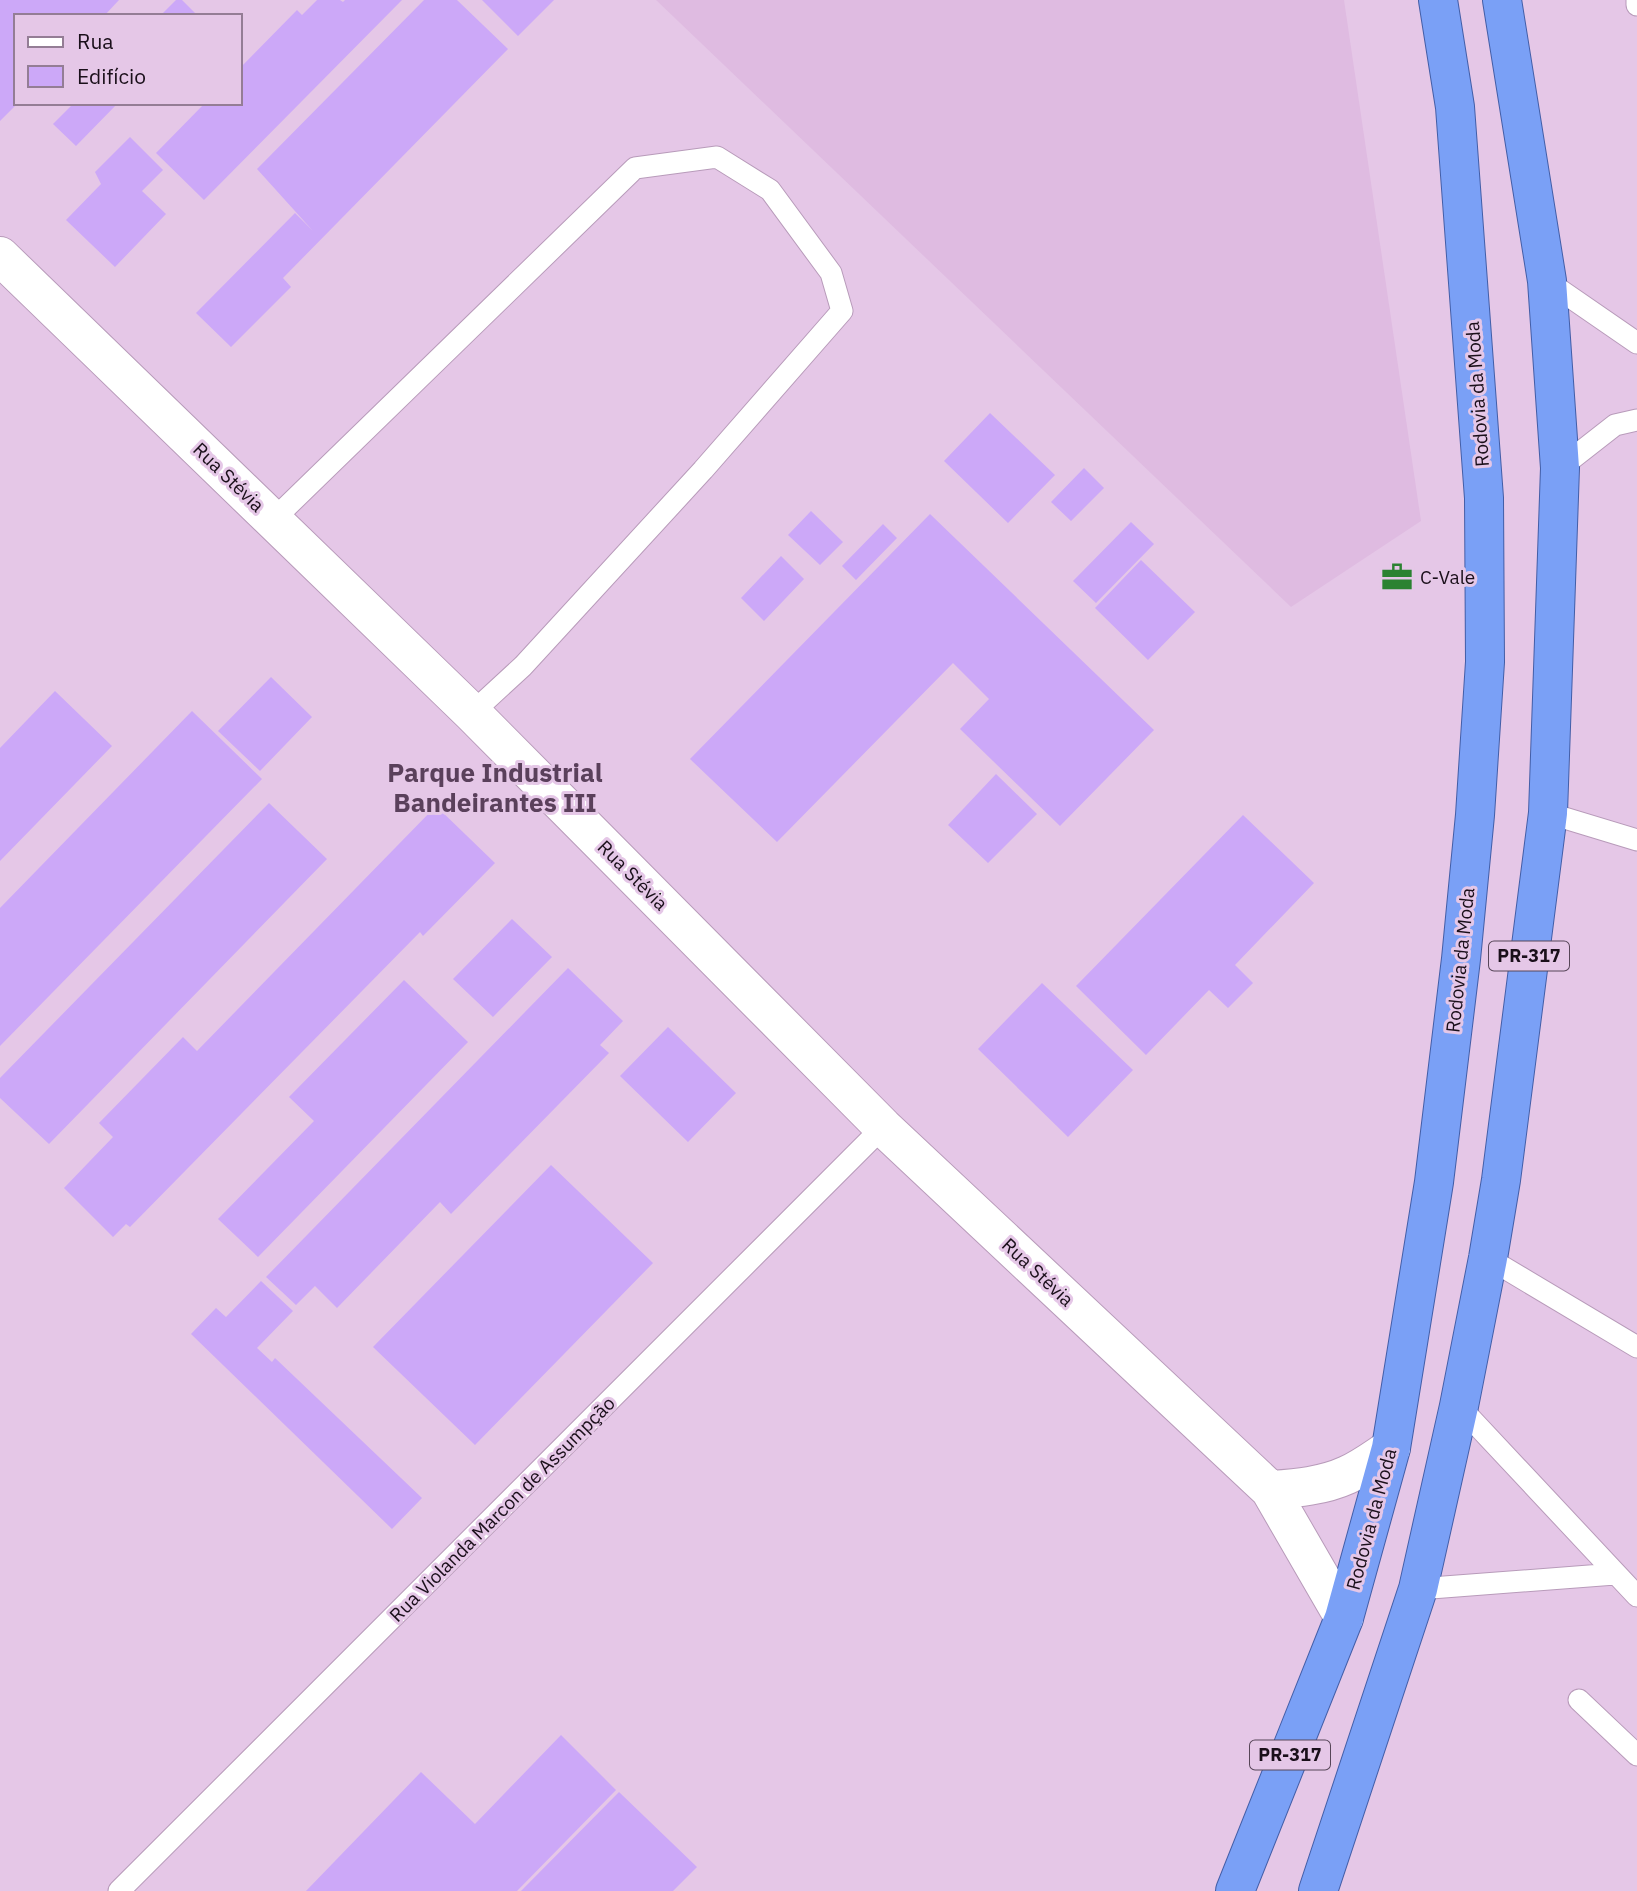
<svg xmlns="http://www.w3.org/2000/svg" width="1637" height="1891" font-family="'IBM Plex Sans',sans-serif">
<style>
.built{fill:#dfbbe1}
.building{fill:#cca8f8}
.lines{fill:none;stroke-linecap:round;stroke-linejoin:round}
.service-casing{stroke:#b89bba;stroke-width:23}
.minor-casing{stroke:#b89bba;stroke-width:40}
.trunk-casing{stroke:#435ea7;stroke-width:40}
.service{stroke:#fff;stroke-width:21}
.minor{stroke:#fff;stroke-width:38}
.trunk{stroke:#7aa0f6;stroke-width:38}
.labels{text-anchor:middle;stroke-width:6;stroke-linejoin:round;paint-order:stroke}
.shield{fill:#e5c7e7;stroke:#574658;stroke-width:2}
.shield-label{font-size:18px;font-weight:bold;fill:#1a0f1a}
.street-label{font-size:19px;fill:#1a0f1a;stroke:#e5c7e7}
.poi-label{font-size:19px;fill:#1a0f1a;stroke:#e5c7e7;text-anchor:start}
.district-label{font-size:26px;font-weight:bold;fill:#5a405b;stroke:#e5c7e7}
</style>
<rect width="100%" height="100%" fill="#e5c7e7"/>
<path class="built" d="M656 0H1344L1421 521 1291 607Z"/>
<path class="building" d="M0 0H119L104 16H16V103H18L0 121Z
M176 0H182L198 16H160Z
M317 0H340L343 2 345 0H402L204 200 156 153 205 103H240V68L297 10 302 15Z
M424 0H457L508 49 283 278 291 287 231 347 196 313 295 213 313 231 257 169Z
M482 0H554L518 36Z
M74 103H118L76 146 53 124Z
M130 137 163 170 142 191 166 214 115 267 66 220 101 184 95 172Z
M990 413 1055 475 1008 523 944 461Z
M1084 468 1104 488 1071 521 1051 502Z
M811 511 843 542 820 565 788 535Z
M930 514 1154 730 1060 826 960 729 989 699 953 663 777 842 690 759Z
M1131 522 1154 544 1096 603 1073 581Z
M883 524 897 538 856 580 842 566Z
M781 556 804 579 764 621 741 598Z
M1141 560 1195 612 1148 660 1095 608Z
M271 677 312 717 260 771 218 731Z
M55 691 112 746 0 861V748Z
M192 711 262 779 0 1046V908Z
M996 774 1037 814 988 863 948 825Z
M269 803 327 859 49 1144 0 1098V1078Z
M436 806 495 863 423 936 420 932 130 1227 126 1224 113 1237 64 1188 113 1137 99 1123 183 1037 197 1051Z
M1243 815 1314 883 1235 965 1253 983 1228 1008 1209 990 1146 1055 1076 986Z
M512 919 552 957 493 1017 453 979Z
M568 968 623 1021 600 1045 609 1053 451 1214 440 1202 337 1308 315 1286 296 1305 266 1277Z
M404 980 468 1042 258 1257 218 1219 314 1121 289 1097Z
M1042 983 1133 1070 1068 1137 978 1049Z
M668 1027 736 1093 688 1142 620 1076Z
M551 1165 653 1263 475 1445 373 1347Z
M261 1281 293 1311 257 1348 272 1362 275 1358 422 1498 392 1529 191 1334 216 1308 226 1317Z
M561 1735 616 1790 517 1891H306L421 1772 475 1824Z
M619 1792 697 1867 673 1891H521Z"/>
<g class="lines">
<defs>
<path id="service" d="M1637 0V5
M1547 281 1637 343
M1560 468 1615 425 1637 420
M273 520 635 168 717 157 770 190 831 273 842 311 703 470 523 666 472 713
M1548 813 1637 840
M1488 1258 1637 1347
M1459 1406 1637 1596
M1418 1589 1615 1574
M1579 1700 1637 1755
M119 1891 883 1127"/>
<path id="minor" d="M0 256 472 713 883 1127 1270 1490 1344 1618
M1270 1490C1297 1488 1323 1486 1347 1475 1363 1468 1377 1457 1391 1448"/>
<path id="trunk" d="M1235 1891 1344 1618 1391 1448 1434 1182 1461 959 1475 815 1485 662 1484 498 1455 107 1438 0
M1318 1891 1418 1589 1459 1406 1488 1258 1501 1180 1548 813 1560 468 1547 281 1502 0"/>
</defs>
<use href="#service" class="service-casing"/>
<use href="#minor" class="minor-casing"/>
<use href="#trunk" class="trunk-casing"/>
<use href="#service" class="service"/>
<use href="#minor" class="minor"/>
<use href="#trunk" class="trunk"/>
</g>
<defs>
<symbol id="office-bare" viewBox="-9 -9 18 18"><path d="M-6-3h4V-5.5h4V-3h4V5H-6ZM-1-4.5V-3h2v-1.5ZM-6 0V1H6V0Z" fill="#2b8231" stroke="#e5c7e7" stroke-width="2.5" paint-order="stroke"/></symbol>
</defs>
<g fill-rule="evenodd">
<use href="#office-bare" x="1375" y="555" width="44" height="44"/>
</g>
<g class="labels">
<g class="shield">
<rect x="1489" y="941.5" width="80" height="29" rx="5"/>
<rect x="1250" y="1740.5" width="80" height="29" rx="5"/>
</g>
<g class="shield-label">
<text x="1529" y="962">PR-317</text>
<text x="1290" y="1761">PR-317</text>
</g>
<g class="street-label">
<text transform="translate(1477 394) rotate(-94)" y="7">Rodovia da Moda</text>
<text transform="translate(229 477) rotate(44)" y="7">Rua Stévia</text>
<text transform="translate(633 875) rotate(45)" y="7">Rua Stévia</text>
<text transform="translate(1460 960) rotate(-84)" y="7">Rodovia da Moda</text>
<text transform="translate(1038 1272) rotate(43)" y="7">Rua Stévia</text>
<text transform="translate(502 1509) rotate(-45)" y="7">Rua Violanda Marcon de Assumpção</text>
<text transform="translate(1371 1519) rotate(-75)" y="7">Rodovia da Moda</text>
</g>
<g class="poi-label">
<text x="1420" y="584">C-Vale</text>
</g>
<g class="district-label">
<text x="495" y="782">Parque Industrial<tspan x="495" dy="30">Bandeirantes III</tspan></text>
</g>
</g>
<rect x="14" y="14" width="228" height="91" fill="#e5c7e7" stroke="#947d95" stroke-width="2"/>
<rect x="28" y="37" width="35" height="10" fill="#ffffff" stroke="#947d95" stroke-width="2"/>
<text x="77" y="49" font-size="21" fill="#1a0f1a">Rua</text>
<rect x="28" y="66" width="35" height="21" fill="#cca8f8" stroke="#947d95" stroke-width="2"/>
<text x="77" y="84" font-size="21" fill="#1a0f1a">Edifício</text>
</svg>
